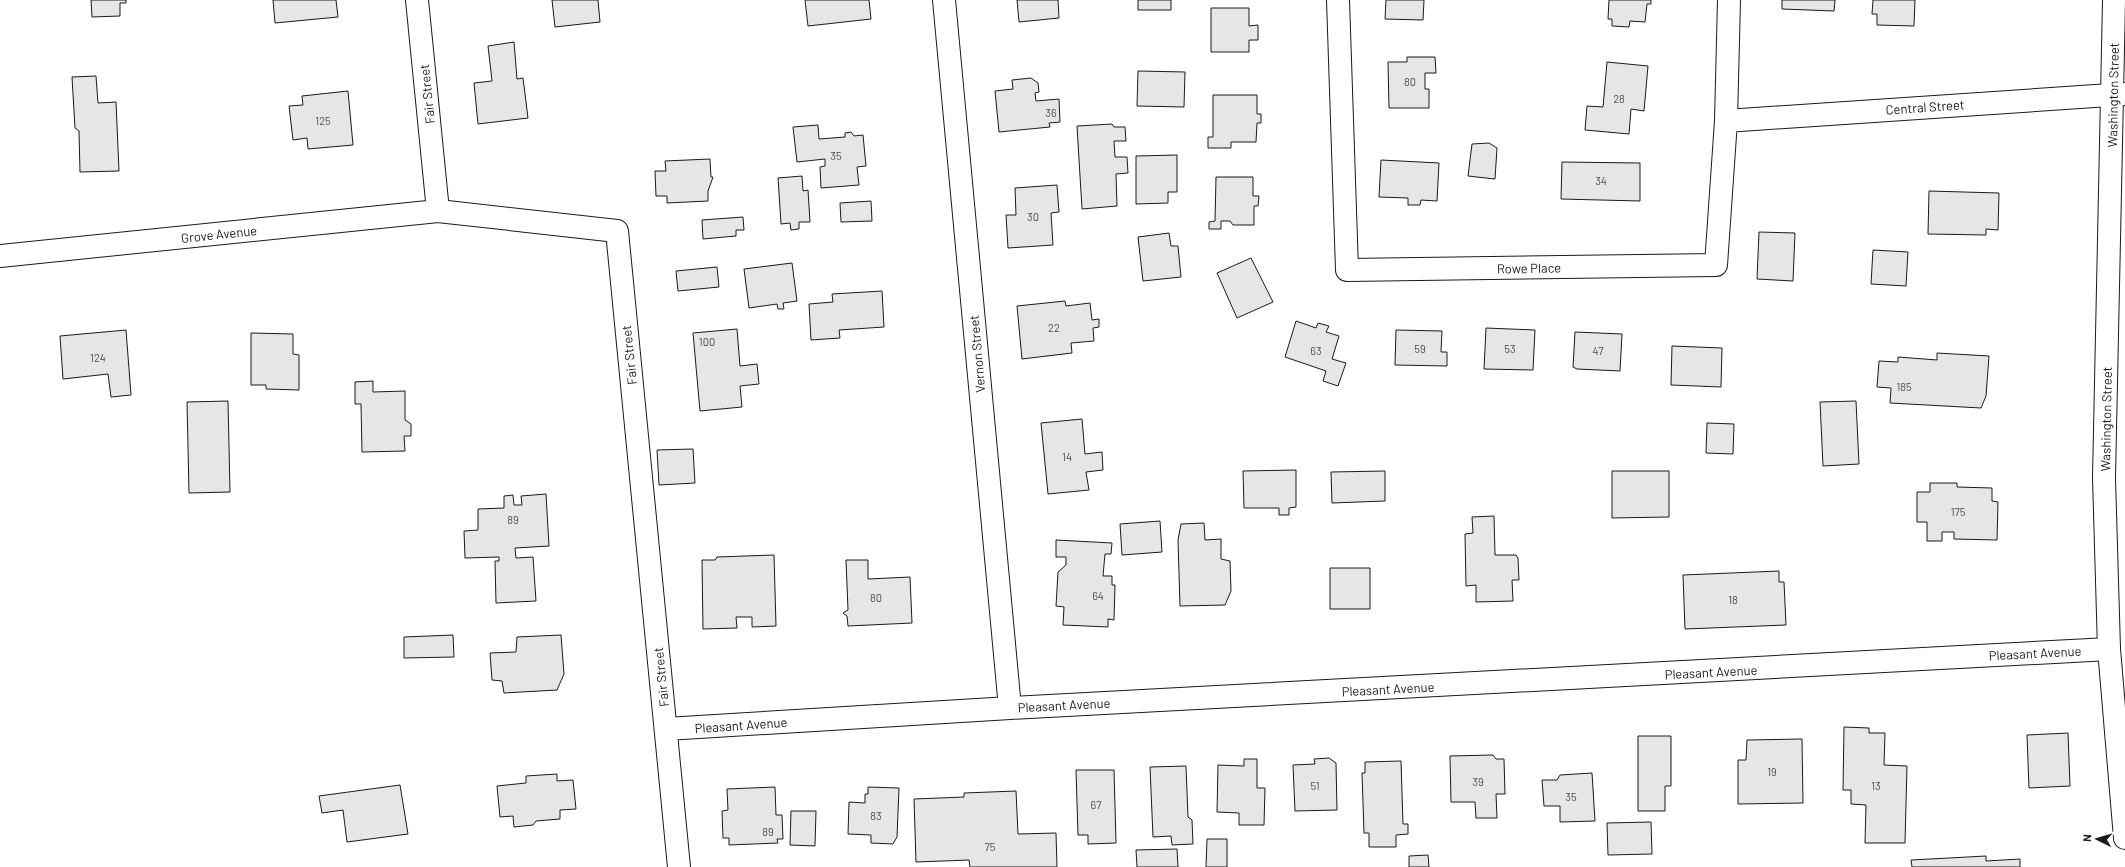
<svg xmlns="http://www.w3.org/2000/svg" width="2125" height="867" font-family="Barlow,sans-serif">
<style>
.building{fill:#e6e6e6;stroke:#1a1a1a}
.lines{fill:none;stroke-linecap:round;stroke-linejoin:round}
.street-casing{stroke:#1a1a1a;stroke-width:24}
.secondary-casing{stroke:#1a1a1a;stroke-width:24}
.street{stroke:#fff;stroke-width:22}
.secondary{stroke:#fff;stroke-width:22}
.labels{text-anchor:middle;stroke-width:3;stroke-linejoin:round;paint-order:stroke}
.number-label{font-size:11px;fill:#4d4d4d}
.street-label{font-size:13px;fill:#1a1a1a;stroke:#fff}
</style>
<rect width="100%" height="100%" fill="#fff"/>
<path class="building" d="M91 0H126V3H120V16L92 17Z
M273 0H336L338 17 275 23Z
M552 0H598L600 22 555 27Z
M805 0H869L871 19 808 26Z
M1017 0H1058L1059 18 1019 22Z
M1138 0H1171V10H1138Z
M1386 0H1424L1423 20 1385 19Z
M1609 0H1651V4H1647L1645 22 1630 21 1629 27 1612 26V19H1608Z
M1782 0H1835L1834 11 1782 9Z
M1873 0H1915L1914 26 1877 25V14H1872Z
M1211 8H1249V26L1258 25V40H1249V52H1211Z
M514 42 517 79 523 78 528 118 478 124 474 83 492 81 488 46Z
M1407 57H1435L1436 73H1425V89H1429V108H1389L1388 62H1407Z
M1607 62 1648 66 1644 111 1631 109 1629 134 1585 130 1587 106 1603 107Z
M1138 71 1185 72 1184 107 1137 106Z
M96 76 98 103 116 102 119 171 80 172 79 131 75 128 72 77Z
M1031 78 1038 83 1039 92 1035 93 1036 101 1059 99 1060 122 1049 123 1050 127 999 132 995 91 1013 89 1012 80Z
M348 91 353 145 308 149 307 138 293 140 289 106 303 105 302 96Z
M1213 95H1257V114H1261V123H1257L1256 142H1231V148H1208V137H1213Z
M1112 124 1114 127H1125L1126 141H1114L1115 157H1127L1128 173 1116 174 1117 206 1082 209 1077 126Z
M818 125 819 139 845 137V133L851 132 854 136 863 135 866 166 857 167 859 185 821 188 820 167 825 166V159L797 162 793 127Z
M1489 143 1497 148 1495 179 1468 176 1472 144Z
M1177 155V192H1168V203L1136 204V156Z
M710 159 711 177H713L708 191V201L667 203V196H656L655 171H666L665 161Z
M1381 160 1439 163 1437 201 1421 200 1420 205H1408V198L1379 197Z
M1562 162 1640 163V201L1561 199Z
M802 176 803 191 808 190 810 222H799V229L791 230 790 223 781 224 778 178Z
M1216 177H1253V196H1259L1258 206H1254V225H1233L1230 221H1221V229H1209V222L1215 221Z
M1057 185 1059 212 1051 213 1053 245 1008 248 1006 215H1016L1015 188Z
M1929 191 1999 193 1998 230 1986 229V235L1928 234Z
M871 201 872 221 841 222 840 203Z
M743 217 744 230H736V236L703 239 702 220Z
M1759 232 1795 233 1793 281 1757 279Z
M1169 233 1171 246H1178L1181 277 1143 281 1138 237Z
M1873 250 1908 252 1906 286 1871 284Z
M1251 258 1273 302 1237 318 1217 273Z
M792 263 797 301 783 303 784 309H778L777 304 749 308 744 269Z
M717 267 719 287 678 291 676 271Z
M882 291 884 327 839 330 840 338 811 340 809 304 833 302 832 294Z
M1065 301 1066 306 1090 303 1092 320 1099 319V327L1093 328 1094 341 1071 343 1072 353 1022 359 1017 306Z
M1296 321 1316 328 1318 323 1329 326 1326 332 1339 336 1332 359 1346 363 1338 386 1323 381 1326 371 1285 357Z
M1486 328 1535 330 1533 370 1484 369Z
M737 329 740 366 757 364 759 384 740 386 742 407 700 411 693 333Z
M126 330 131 395 111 397 108 374 63 379 60 336Z
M1396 330 1442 331 1441 352H1447V366L1395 365Z
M1575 332 1622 334 1620 371 1577 369 1573 367Z
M251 333 293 334V354L299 355V390L266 389V385H251Z
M1672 346 1722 348 1721 387 1671 385Z
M1937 353 1989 356 1986 396 1981 408 1890 403 1891 388 1877 387 1879 361 1898 362V357L1937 360Z
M373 381V392L405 391V420L411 424V436H404L405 451 362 452 361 404H355V382Z
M228 401 230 492 189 493 187 402Z
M1856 401 1859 464 1823 466 1820 402Z
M1082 419 1085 454 1102 452 1103 470 1086 472 1089 490 1048 494 1041 423Z
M1707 423 1734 424 1733 454 1706 453Z
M693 449 695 483 659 485 657 450Z
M1296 470V507L1289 508V515H1279V508H1244L1243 471Z
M1385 471V501L1332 503 1331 472Z
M1612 471H1669V517L1612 518Z
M1930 483H1957V487L1992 488V501L1998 502 1997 540 1954 539V532H1942V541H1927V522H1917V492H1930Z
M546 494 549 546 515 548 516 558 533 557 536 601 496 603 495 561H499V557L465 558 464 531 478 530V509L504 508V496L513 495 514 505H522L521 496Z
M1494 516 1495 555H1516L1518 558 1519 580H1512L1513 601 1476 602V585L1466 586 1465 534 1473 533 1472 517Z
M1160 521 1162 552 1122 555 1120 524Z
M1204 523 1205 540 1221 539V559L1230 561 1231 591 1225 605 1180 606 1178 540 1181 524Z
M1056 540 1112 543 1111 554H1105L1103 576H1112V585H1115L1114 620 1108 619V627L1063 625 1064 607 1056 606 1058 572 1066 565V557H1056Z
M774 555 776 626 752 627V617H736L737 628 703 629 702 560H715L717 557Z
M846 560H868V579L910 577 912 623 848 626 847 616 843 613 848 610Z
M1330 568H1370V609H1330Z
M1779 571V582H1784L1786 625 1685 629 1683 575Z
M453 635 454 657 404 658V637Z
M561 635 564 674 557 690 504 693 502 681 492 680 490 653 516 652 517 637Z
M1844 727 1869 728V733H1885L1884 765 1907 766 1905 843H1865L1866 805 1851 804V790H1843Z
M2068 733 2070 786 2029 788 2027 735Z
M1638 736H1671V786H1665V811H1638Z
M1802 739 1803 803 1738 804V760H1746L1747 740Z
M1493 755 1496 759H1504L1505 794H1496L1497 818H1476L1475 802H1451L1450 756Z
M1329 758 1336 763 1337 810 1295 811 1293 765 1315 764 1314 759Z
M1244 759H1257V788H1265L1264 825H1239V813L1217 812 1218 765 1244 766Z
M1401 761 1403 824H1408V834L1396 835V847H1369V833H1364L1362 773H1365V762Z
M1186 766 1188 817 1192 820 1193 844 1172 845 1171 836 1153 837 1150 767Z
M1076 770H1114L1116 843 1088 844V835H1078Z
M1592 773 1595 821 1560 822V806H1544L1542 780H1557L1560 775Z
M557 774V781L573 780 576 809 560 810V819L536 821 533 825 514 827 513 816 500 817 497 786 526 783V776Z
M400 785 408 834 347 842 343 810 322 813 319 796Z
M775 787 776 815H782L783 839H777L778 843 729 845V838H723L722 811 728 810 727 789Z
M868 787 899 788 897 837 893 844 871 843V835L848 834 849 802 865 803V794H868Z
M1016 791 1018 834 1056 833 1057 867H970L969 860 916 862 914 799 964 797V793Z
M791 811H816L815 846 790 845Z
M1651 822 1652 854 1608 855 1607 823Z
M1207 839H1227V867H1206Z
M1177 849 1178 867H1137L1136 850Z
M1428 855 1429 867H1409V856Z
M1986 856V861L2020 859V867H1912L1911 860Z"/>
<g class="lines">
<defs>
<path id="street" d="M417 0 438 211 617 231 679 867
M944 0 1010 708
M1338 0 1347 270 1716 265 1726 121 1729 0
M1726 121 2125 94
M0 256 438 211
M666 729 1010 708 2109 649"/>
<path id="secondary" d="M2114 0 2104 478 2109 649 2125 838"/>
</defs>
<use href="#street" class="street-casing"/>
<use href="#secondary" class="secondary-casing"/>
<use href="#street" class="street"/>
<use href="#secondary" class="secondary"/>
</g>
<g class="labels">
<g class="number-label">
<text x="1410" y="86">80</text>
<text x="1619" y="103">28</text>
<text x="1051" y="117">36</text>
<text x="323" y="125">125</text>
<text x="836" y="160">35</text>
<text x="1601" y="185">34</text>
<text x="1033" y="221">30</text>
<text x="1054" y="332">22</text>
<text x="707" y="346">100</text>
<text x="1420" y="353">59</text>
<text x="1510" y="353">53</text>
<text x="1316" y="355">63</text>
<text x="1598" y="355">47</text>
<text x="98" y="362">124</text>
<text x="1904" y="391">185</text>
<text x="1067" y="461">14</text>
<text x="1958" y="516">175</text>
<text x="513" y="524">89</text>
<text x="1098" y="600">64</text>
<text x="876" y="602">80</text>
<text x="1733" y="604">18</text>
<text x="1772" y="776">19</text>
<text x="1478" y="786">39</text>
<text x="1315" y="790">51</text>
<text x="1876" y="790">13</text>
<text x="1571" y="801">35</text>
<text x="1096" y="809">67</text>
<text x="876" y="820">83</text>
<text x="768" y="836">89</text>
<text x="990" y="851">75</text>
</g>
<g class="street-label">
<text transform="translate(427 94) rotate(-96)" y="5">Fair Street</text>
<text transform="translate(2113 95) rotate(-89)" y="5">Washington Street</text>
<text transform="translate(1925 107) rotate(-4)" y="5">Central Street</text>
<text transform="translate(219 234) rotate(-6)" y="5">Grove Avenue</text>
<text transform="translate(1529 268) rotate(-1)" y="5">Rowe Place</text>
<text transform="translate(977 354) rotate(-95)" y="5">Vernon Street</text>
<text transform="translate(629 355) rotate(-96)" y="5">Fair Street</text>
<text transform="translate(2106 419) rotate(-89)" y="5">Washington Street</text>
<text transform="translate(2035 653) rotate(-3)" y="5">Pleasant Avenue</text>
<text transform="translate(1711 672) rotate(-3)" y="5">Pleasant Avenue</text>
<text transform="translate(661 677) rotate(-96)" y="5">Fair Street</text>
<text transform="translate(1388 689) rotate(-3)" y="5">Pleasant Avenue</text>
<text transform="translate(1064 705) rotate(-3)" y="5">Pleasant Avenue</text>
<text transform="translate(741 725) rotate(-4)" y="5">Pleasant Avenue</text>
</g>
</g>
<g transform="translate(2097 839) rotate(275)" stroke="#ffffff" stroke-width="3" paint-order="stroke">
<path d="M0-3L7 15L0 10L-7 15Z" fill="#1a1a1a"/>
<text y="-6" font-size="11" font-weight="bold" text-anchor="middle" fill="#1a1a1a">N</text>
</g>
</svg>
